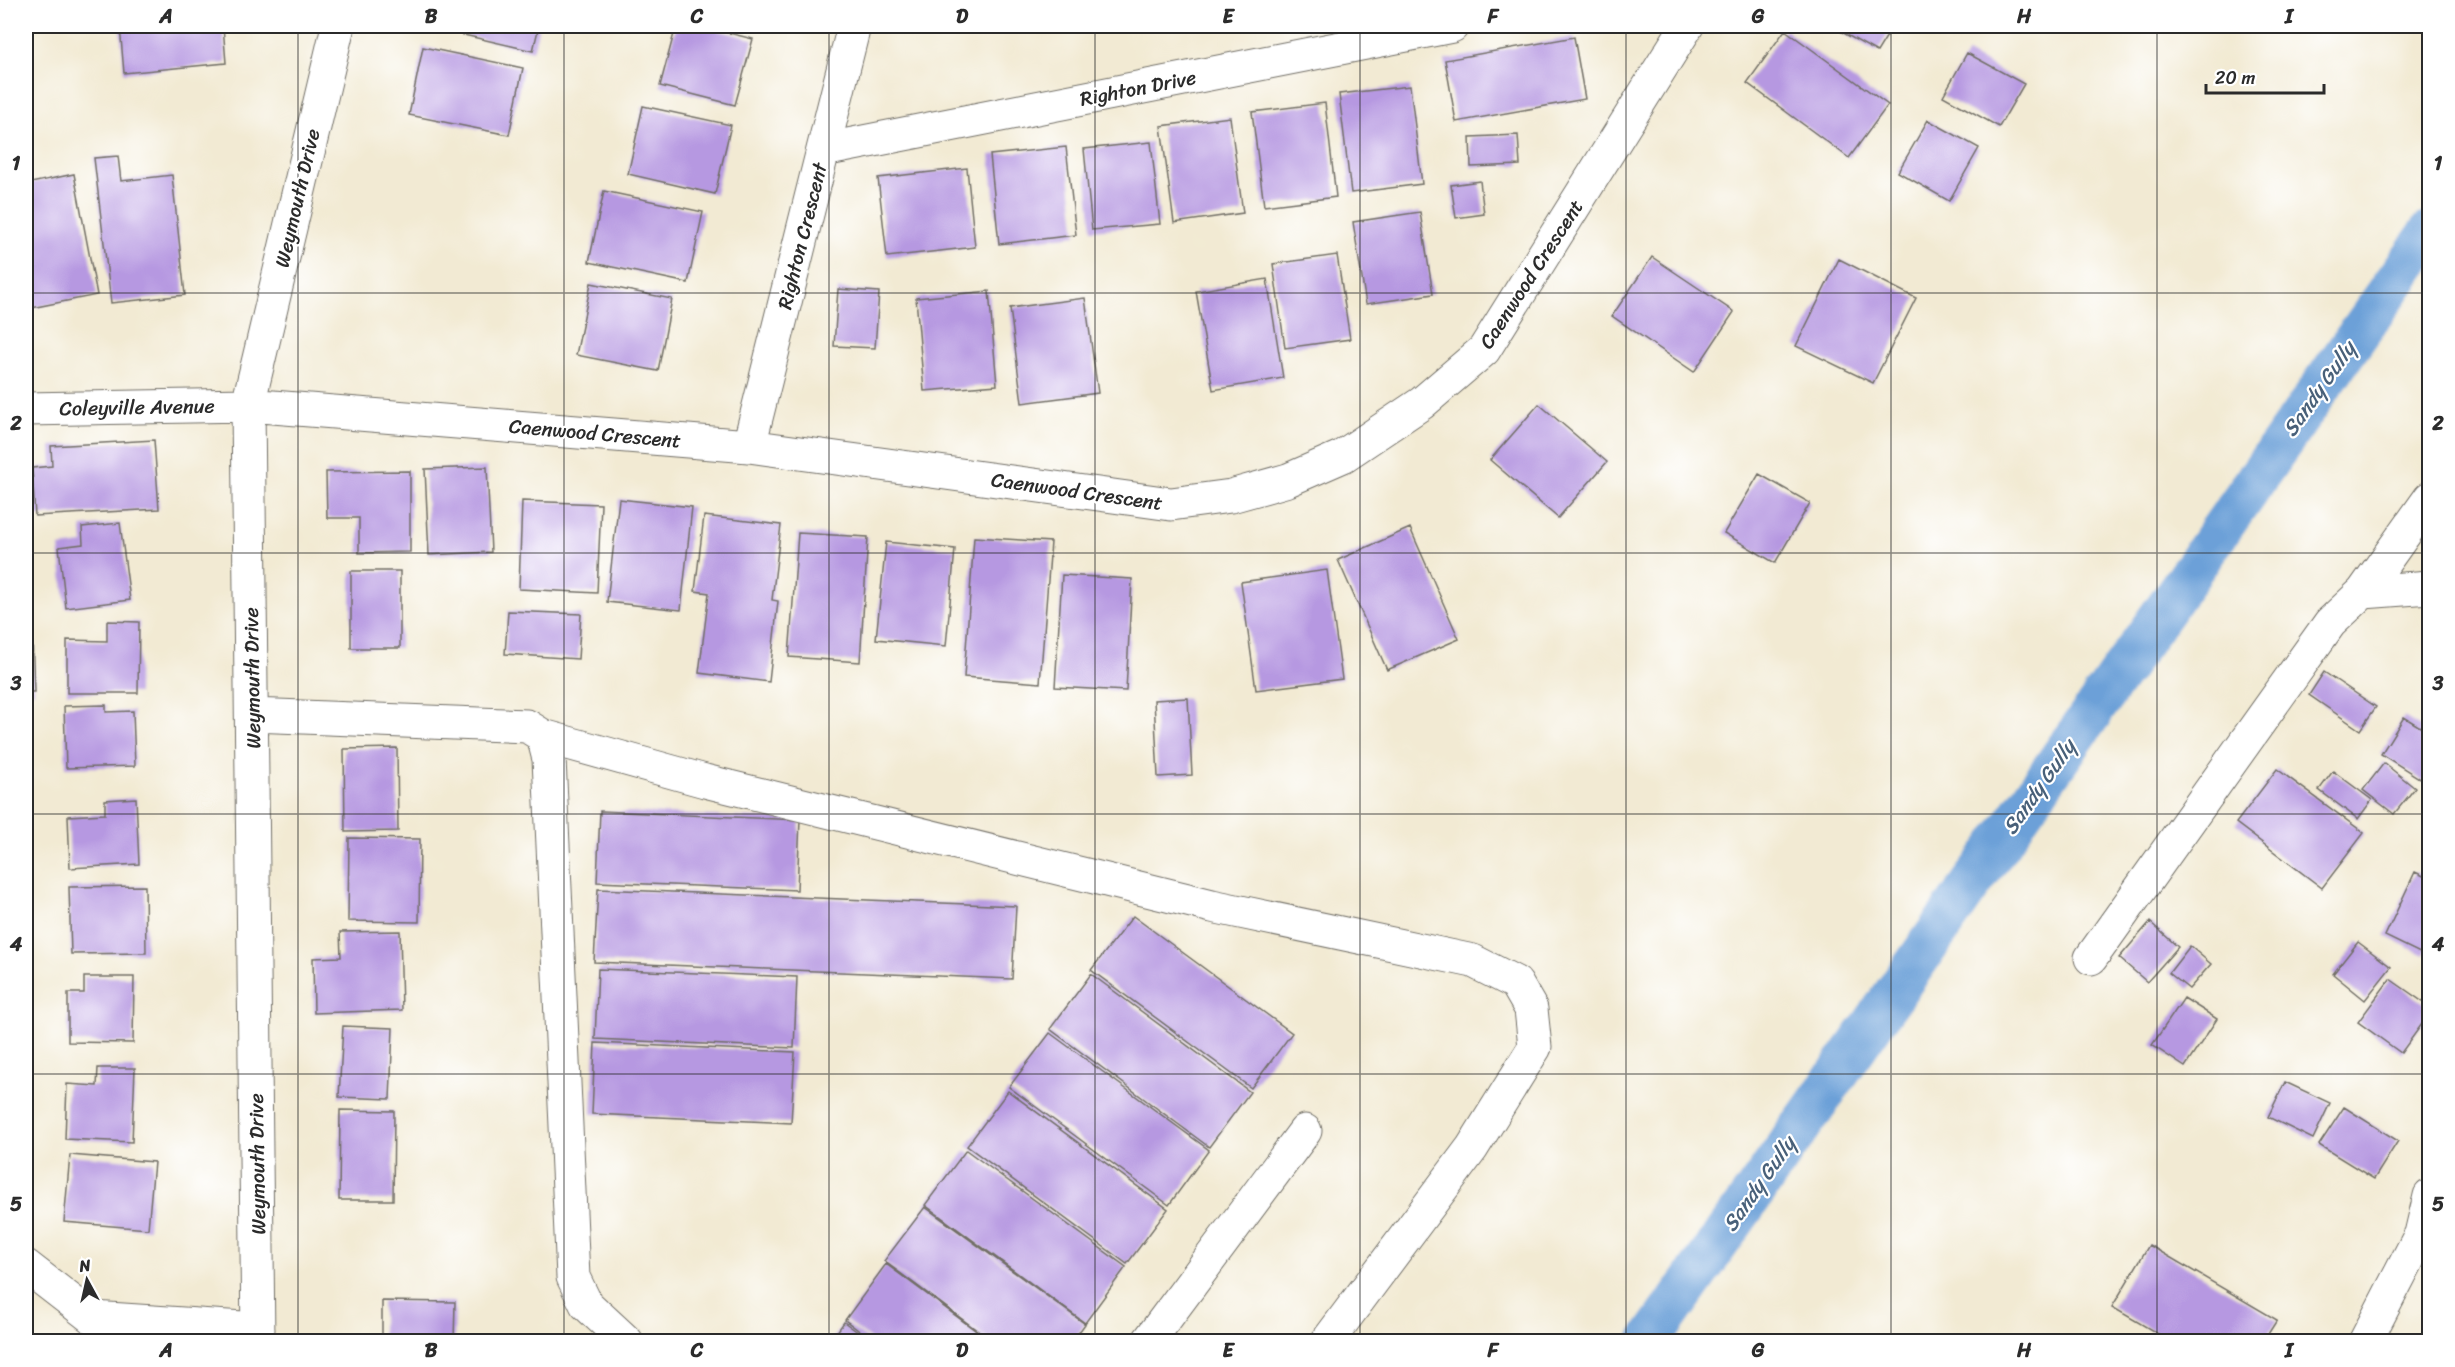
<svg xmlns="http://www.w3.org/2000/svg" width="2455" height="1367" font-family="Sriracha,sans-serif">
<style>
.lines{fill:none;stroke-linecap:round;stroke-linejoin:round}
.canal{stroke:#6ca0d8;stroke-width:42}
.building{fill:#b698e1}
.minor-casing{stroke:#716e66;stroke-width:35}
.minor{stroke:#fff;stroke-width:33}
.grid{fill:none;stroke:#2b2b2b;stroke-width:1.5;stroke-opacity:0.55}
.labels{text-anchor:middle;stroke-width:4.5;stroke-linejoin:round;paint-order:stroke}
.street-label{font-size:20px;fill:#2b2b2b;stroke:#fff}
.water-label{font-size:21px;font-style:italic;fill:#486079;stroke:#fff}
.neatline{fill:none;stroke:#2b2b2b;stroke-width:2}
.grid-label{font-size:20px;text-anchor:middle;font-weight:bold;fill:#2b2b2b}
</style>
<rect width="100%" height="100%" fill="#fff"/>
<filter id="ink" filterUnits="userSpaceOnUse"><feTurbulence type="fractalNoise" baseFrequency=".0167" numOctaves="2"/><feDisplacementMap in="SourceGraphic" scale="12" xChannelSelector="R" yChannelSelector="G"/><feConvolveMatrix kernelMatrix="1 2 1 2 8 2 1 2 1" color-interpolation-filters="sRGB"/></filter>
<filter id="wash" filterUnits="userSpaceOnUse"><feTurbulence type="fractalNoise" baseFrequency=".008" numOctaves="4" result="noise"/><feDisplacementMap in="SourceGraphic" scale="24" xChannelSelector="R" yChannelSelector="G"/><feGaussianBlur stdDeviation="1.35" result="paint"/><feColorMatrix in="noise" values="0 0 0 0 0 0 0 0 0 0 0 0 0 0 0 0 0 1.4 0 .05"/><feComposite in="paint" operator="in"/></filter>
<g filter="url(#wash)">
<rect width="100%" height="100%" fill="#f2ead3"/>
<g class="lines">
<path class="canal" d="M1649 1342 2430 232"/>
</g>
<g id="blocks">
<path class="building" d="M120 26H223L226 63 124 73Z
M425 26H539L533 51Z
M676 26H701L753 39 735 105 660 86Z
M1831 26H1893L1877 52Z
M1785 30 1888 105 1849 158 1747 83Z
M1574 37 1585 99 1456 122 1445 60Z
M423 47 523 68 509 135 409 115Z
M1967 53 2024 84 1999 127 1943 96Z
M1410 86 1422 184 1351 193 1339 94Z
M1325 103 1336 197 1264 206 1252 112Z
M643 106 731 125 715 194 628 174Z
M1230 117 1243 213 1174 223 1161 126Z
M1928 120 1979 148 1949 201 1898 172Z
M1518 135 1520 165 1471 167 1470 137Z
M1151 142 1160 224 1092 230 1084 149Z
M1066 147 1076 235 999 244 990 155Z
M118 156 121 181 172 175 185 295 111 303 94 158Z
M967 168 975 247 887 257 878 178Z
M74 174 97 295 26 309V184Z
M1480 181 1484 214 1456 218 1451 185Z
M604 191 703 212 688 283 589 262Z
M1420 212 1433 294 1366 304 1353 222Z
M1337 255 1350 339 1285 348 1273 264Z
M1652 257 1734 312 1694 372 1612 316Z
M1839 259 1916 298 1873 383 1796 346Z
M1267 279 1283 378 1213 390 1196 291Z
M591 283 672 299 658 371 576 355Z
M838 289 879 292 875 348 834 346Z
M989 291 997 385 924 391 916 298Z
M1085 298 1098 393 1022 403 1010 308Z
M1539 404 1607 462 1558 518 1490 460Z
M154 440 159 509 35 516 32 468 52 466 51 446Z
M487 467 491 552 429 555 425 469Z
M410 471V552L359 553V518H327L326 472Z
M1759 474 1810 503 1775 563 1724 533Z
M619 499 692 507 681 610 607 602Z
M522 501 601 504 597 593 519 589Z
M704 516 781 525 772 600 778 601 769 682 699 673 709 593 695 591Z
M120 523 130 600 66 608 59 547 83 544 82 527Z
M1410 528 1459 639 1387 670 1338 560Z
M798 533 868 537 860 662 789 657Z
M974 537 1051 542 1040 683 964 677Z
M886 542 955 549 946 646 876 639Z
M1327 570 1342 679 1256 690 1241 582Z
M351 571H400V648H351Z
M1062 575 1132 579 1126 691 1055 687Z
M508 611 581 614 578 659 505 654Z
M107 621 139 622 138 693H67V640L107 641Z
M26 633H32L34 692H26Z
M2324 672 2376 707 2360 730 2309 695Z
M1188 698 1192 775 1158 777 1154 700Z
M106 705V712L133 711 135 766 66 768 64 706Z
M2404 717 2430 733V785L2381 754Z
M397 748 398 831 345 832 344 749Z
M2384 763 2415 788 2394 814 2363 790Z
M2277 769 2364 833 2322 888 2236 823Z
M2333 771 2372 800 2358 819 2319 790Z
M136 798 139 864 70 868 68 816 105 814V800Z
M600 811 800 820 797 890 597 882Z
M349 838 420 839 419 922 348 921Z
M2415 872 2430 879V943L2424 955 2385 936Z
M145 886 146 953 71 954 69 887Z
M598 889 1016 906 1012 979 594 962Z
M1133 916 1292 1033 1251 1088 1091 970Z
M2150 922 2178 947 2147 982 2119 958Z
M400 931 402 1010 314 1013 313 958 341 957 340 932Z
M2358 942 2391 967 2365 1000 2333 974Z
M2190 946 2211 964 2189 989 2169 973Z
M598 969 797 977 794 1048 595 1039Z
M1091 974 1250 1092 1209 1147 1050 1029Z
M84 977H134L133 1043 68 1042V993H84Z
M2390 979 2430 1007V1013L2401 1053 2358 1022Z
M2184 998 2217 1019 2185 1067 2152 1045Z
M343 1026 393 1028 390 1099 339 1097Z
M1050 1033 1209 1150 1169 1205 1009 1087Z
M595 1043 795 1052 791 1123 592 1114Z
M98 1068H135L132 1142 65 1139 67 1084 97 1086Z
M2285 1082 2330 1103 2313 1139 2268 1117Z
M1008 1091 1168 1209 1127 1264 967 1146Z
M2344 1107 2398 1141 2374 1179 2319 1145Z
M340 1110 394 1111 393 1200H339Z
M966 1150 1126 1267 1085 1323 925 1205Z
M70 1155 154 1162 148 1229 64 1222Z
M925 1207 1085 1324 1072 1342H993L884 1261Z
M2149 1245 2277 1320 2263 1342H2172L2112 1307Z
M886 1264 991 1342H874L845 1320Z
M382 1301 455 1302 454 1342H382Z
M844 1322 871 1342H830Z"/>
</g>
</g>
<g filter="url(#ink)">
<use href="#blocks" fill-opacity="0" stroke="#716e66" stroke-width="1.5"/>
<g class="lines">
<defs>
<path id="minor" d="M823 150 1452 26
M26 409 248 405 749 446 1171 504 1231 496 1288 480 1343 456 1422 403 1484 350 1687 26
M749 446 854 26
M2363 592 2430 587
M252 715 527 726 543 736 549 759 573 1277 586 1304 627 1342
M543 736 705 781 1212 906 1473 961 1516 983 1531 1009 1535 1047 1472 1148 1327 1342
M2091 958 2330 623 2363 592 2430 498
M26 1266 93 1318 258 1329
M258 1342 248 405 338 26
M1148 1342 1305 1131
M2365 1342 2421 1234 2430 1196"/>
</defs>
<use href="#minor" class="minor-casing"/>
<use href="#minor" class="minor"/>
</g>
</g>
<path class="grid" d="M298 26V1342M564 26V1342M829 26V1342M1095 26V1342M1360 26V1342M1626 26V1342M1891 26V1342M2157 26V1342M26 293H2430M26 553H2430M26 814H2430M26 1074H2430"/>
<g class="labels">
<g class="street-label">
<text transform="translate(1138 88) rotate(-11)" y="7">Righton Drive</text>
<text transform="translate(297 198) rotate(-77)" y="7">Weymouth Drive</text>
<text transform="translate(802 236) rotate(-76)" y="7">Righton Crescent</text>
<text transform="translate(1531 274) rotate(-57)" y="7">Caenwood Crescent</text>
<text transform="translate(137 407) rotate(-1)" y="7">Coleyville Avenue</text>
<text transform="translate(595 433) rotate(5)" y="7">Caenwood Crescent</text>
<text transform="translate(1077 491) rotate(8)" y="7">Caenwood Crescent</text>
<text transform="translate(252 678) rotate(-91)" y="7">Weymouth Drive</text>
<text transform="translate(257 1164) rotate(-91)" y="7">Weymouth Drive</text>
</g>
<g class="water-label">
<text transform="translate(2319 389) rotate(-55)" y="7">Sandy Gully</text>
<text transform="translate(2039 787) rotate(-55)" y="7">Sandy Gully</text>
<text transform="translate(1759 1184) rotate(-55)" y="7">Sandy Gully</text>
</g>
</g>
<rect width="2455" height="1367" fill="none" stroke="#fff" stroke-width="66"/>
<g transform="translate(87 1280) rotate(352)" stroke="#ffffff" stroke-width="4.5" paint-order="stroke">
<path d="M0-4.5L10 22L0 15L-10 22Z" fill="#2b2b2b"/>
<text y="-9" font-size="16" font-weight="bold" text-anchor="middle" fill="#2b2b2b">N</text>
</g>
<path d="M2206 84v9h118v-9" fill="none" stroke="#2b2b2b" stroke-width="3"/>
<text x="2215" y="84" font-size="18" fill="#2b2b2b" stroke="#ffffff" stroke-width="4.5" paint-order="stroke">20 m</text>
<rect x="33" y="33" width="2389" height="1301" class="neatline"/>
<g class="grid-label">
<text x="166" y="23">A</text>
<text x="431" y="23">B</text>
<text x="697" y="23">C</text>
<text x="962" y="23">D</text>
<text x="1228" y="23">E</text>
<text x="1493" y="23">F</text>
<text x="1758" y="23">G</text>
<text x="2024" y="23">H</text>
<text x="2289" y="23">I</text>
<text x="16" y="170">1</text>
<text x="2438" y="170">1</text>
<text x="16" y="430">2</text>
<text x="2438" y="430">2</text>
<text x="16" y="690">3</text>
<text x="2438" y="690">3</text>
<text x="16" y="951">4</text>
<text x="2438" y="951">4</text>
<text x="16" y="1211">5</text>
<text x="2438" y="1211">5</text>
<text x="166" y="1357">A</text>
<text x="431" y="1357">B</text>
<text x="697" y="1357">C</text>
<text x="962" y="1357">D</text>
<text x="1228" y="1357">E</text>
<text x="1493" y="1357">F</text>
<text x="1758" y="1357">G</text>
<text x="2024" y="1357">H</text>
<text x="2289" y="1357">I</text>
</g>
</svg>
